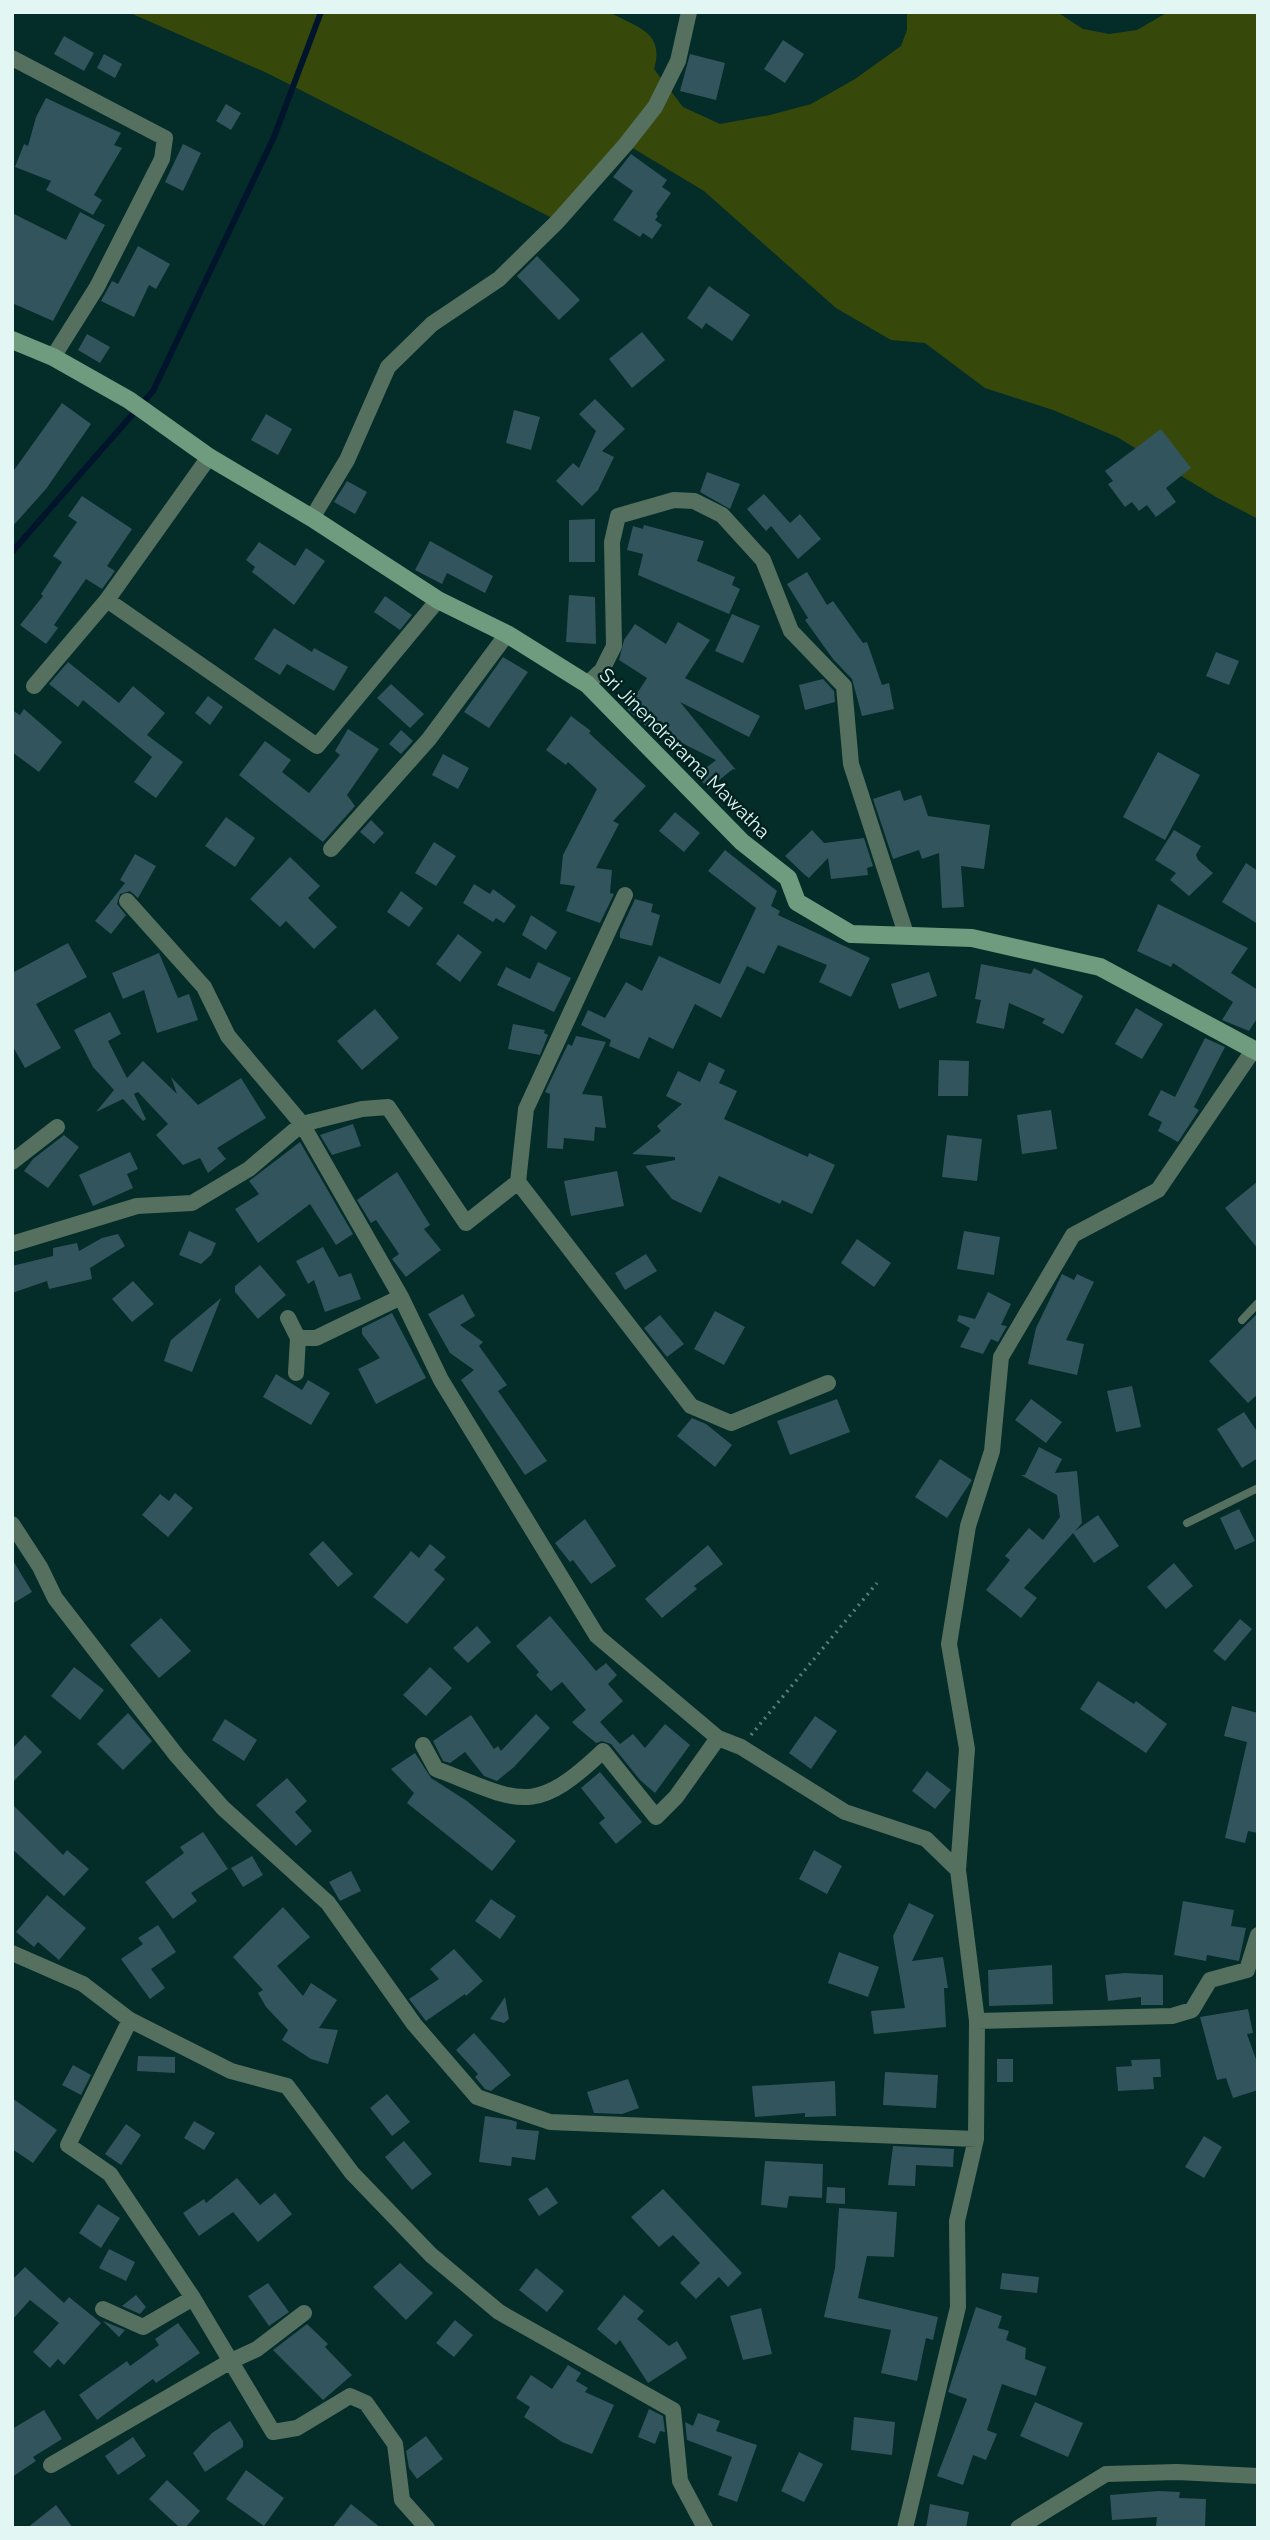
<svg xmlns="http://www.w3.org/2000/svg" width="1270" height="2540" font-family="Raleway,sans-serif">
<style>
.green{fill:#37490a}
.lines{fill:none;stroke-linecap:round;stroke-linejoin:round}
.stream{stroke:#00152c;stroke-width:6}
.building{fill:#31545d}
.path{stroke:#5c7d7a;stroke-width:3.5;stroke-dasharray:2 5;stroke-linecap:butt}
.lane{stroke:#55705e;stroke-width:8}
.street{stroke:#55705e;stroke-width:16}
.secondary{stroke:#6f9b7e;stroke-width:18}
.labels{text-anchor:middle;stroke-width:5;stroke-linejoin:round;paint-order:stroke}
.street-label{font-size:19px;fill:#e2f7f4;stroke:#00221f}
</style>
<rect width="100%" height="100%" fill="#042c29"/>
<path class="green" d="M128 12H609C638 28 665 32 654 69L683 107 720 124 770 115 811 104 855 79 901 46 907 30V12H1057L1083 29 1109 34 1137 30 1168 12H1258V519L1216 497 1117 437 1053 410 985 388 925 343 891 340 836 308 704 191 626 144 558 221 267 73Z"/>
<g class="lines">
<path class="stream" d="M12 552 153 391 274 137 321 12"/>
</g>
<path class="building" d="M64 36 94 53 84 71 54 54Z
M783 40 804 54 785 83 764 69Z
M104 54 122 64 115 78 97 68Z
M690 54 725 63 716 100 680 91Z
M46 98 121 133 114 145 122 148 94 195 102 200 93 215 46 190 51 181 15 167 24 144 28 146 36 117Z
M226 104 241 113 231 130 216 121Z
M183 144 201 153 183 191 165 182Z
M631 154 667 180 662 187 671 193 656 214 658 216 655 220 662 225 652 239 643 233 640 237 613 220 633 191 613 177Z
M80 212 105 225 53 321 12 303V213L66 240Z
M138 246 170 264 156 289 149 285 134 317 101 301 112 281 118 284Z
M537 256 580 300 559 320 517 276Z
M709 286 750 315 732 341 706 323 702 329 687 318Z
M642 332 665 360 632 388 609 359Z
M87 334 110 347 100 363 78 350Z
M595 399 625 429 602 451 614 457 598 490 582 506 556 481 573 463 579 468 596 431 579 414Z
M62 403 91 424 46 489 12 527V473Z
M514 410 540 417 531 450 506 443Z
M266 414 292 429 278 455 251 440Z
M1161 429 1191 468 1166 488 1176 502 1156 517 1147 505 1139 511 1132 502 1125 507 1108 484 1113 481 1105 471Z
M707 472 740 484 730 509 700 492Z
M347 481 367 492 355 514 334 502Z
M764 494 790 523 800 514 821 539 798 559 771 526 766 531 747 509Z
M82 496 132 529 107 566 115 571 102 589 86 579 54 625 58 628 46 644 20 625 43 596 41 594 62 562 53 556 77 522 68 516Z
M595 519V562H569V520Z
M644 525 704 541 697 561 735 577 732 585 740 589 729 614 638 575 643 554 627 550 633 526 643 529Z
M430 541 493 576 485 593 447 573 442 584 415 570Z
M259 542 295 566 306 548 325 561 294 605 252 572 255 567 246 560Z
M807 572 827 605 833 601 863 643 867 642 882 685 889 683 894 709 862 716 852 679 833 659 805 620 808 618 787 584Z
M569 595 595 597 596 644 566 642Z
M385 596 412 615 400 630 374 612Z
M732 614 760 626 743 663 715 651Z
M678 622 710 640 685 678 760 716 749 737 680 702 736 770 733 769 708 789 697 775 716 760 654 729 652 732 627 709 647 678 619 660 624 640 635 624 666 644Z
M274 628 312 652 314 648 348 667 334 691 287 664 280 675 254 659Z
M1216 652 1239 661 1229 685 1206 676Z
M503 657 528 672 489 728 464 712Z
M68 662 119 703 133 686 165 713 147 735 183 762 156 798 134 782 152 757 83 700 78 707 49 684Z
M823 679 834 691 835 702 805 710 799 685Z
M391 684 424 714 410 728 377 698Z
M208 696 223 707 210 725 195 713Z
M24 709 62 742 39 772 12 752V710L20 715Z
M571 716 591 731 589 733 646 786 613 821 619 824 596 868 612 870 610 893 614 894 600 923 566 911 575 886 560 884 563 855 597 789 568 762 566 765 546 750Z
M348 729 379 749 347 795 355 806 323 842 239 775 265 741 291 760 282 772 309 793 340 755 335 751Z
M401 730 413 741 401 754 389 744Z
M1158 752 1200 775 1165 840 1123 817Z
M443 754 469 768 458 789 432 775Z
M900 790 904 801 921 795 928 816 990 825 984 869 961 866 964 907 942 908 939 853 922 859 919 850 893 859 873 799Z
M675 812 700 833 684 852 659 831Z
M226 817 255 838 235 867 205 846Z
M371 820 384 833 374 844 360 832Z
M812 830 824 843 864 838 873 866 867 868 868 875 831 879 828 858 809 878 805 875 785 856Z
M1174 830 1201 846 1196 855 1198 860 1213 873 1189 896 1170 880 1176 873 1155 860Z
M434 842 456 856 436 886 415 873Z
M725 850 777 891 771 906 780 911 778 915 870 958 851 997 819 982 827 965 778 945 764 974 747 966 721 1018 695 1004 673 1049 649 1037 639 1059 609 1046 611 1040 581 1025 588 1010 605 1018 626 982 642 991 659 956 720 984 756 908 708 871Z
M135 854 156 866 138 898 130 891 120 894 117 904 126 915 111 934 95 921 125 883 120 880Z
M290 857 320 886 308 898 337 927 314 949 286 921 280 927 250 899Z
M1246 863 1258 871V924L1222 902Z
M474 884 490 894 493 889 516 906 504 923 496 918 493 922 463 903Z
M401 891 423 908 409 927 387 912Z
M635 899 653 904 651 912 660 915 652 946 620 938V932Z
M1158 904 1248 948 1231 973 1258 990V1017L1249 1031 1222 1020 1233 1002 1173 963 1171 967 1137 951Z
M531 915 557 932 546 950 522 935Z
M458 934 482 952 460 982 436 964Z
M68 943 87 977 36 1004 61 1048 25 1068 12 1045V973Z
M159 953 178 998 189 994 198 1020 157 1033 144 990 123 999 112 973Z
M538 962 571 978 554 1012 497 985 506 967 530 979Z
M981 964 1031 974 1034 968 1083 996 1063 1034 1042 1023 1045 1019 1009 1003 1004 1029 976 1023 981 1000 975 999Z
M929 972 937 996 899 1009 891 984Z
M1136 1008 1163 1024 1142 1059 1115 1044Z
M375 1009 399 1038 362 1070 337 1041Z
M110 1012 121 1034 108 1041 127 1078 143 1061 177 1094 171 1077 198 1105 241 1078 266 1118 217 1148 226 1159 208 1173 200 1158 183 1165 156 1135 168 1124 138 1092 134 1094 146 1119 143 1121 123 1099 96 1112 114 1090 93 1067 74 1030Z
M513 1024 545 1030 544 1033 548 1035 540 1055 508 1049Z
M576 1036 606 1042 582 1094 602 1096 606 1128 595 1127 594 1141 564 1138 563 1149 547 1148 550 1094 545 1092 568 1044 572 1046Z
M1205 1038 1225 1047 1194 1107 1199 1110 1178 1142 1158 1131 1162 1122 1148 1115 1161 1090 1175 1097Z
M939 1060 969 1061 968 1096H938Z
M709 1062 725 1070 719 1083 737 1091 724 1119 808 1157 809 1153 835 1165 812 1214 782 1200 780 1204 719 1176 701 1213 672 1199 645 1166 675 1160V1157L632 1154 661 1131 657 1126 682 1104 666 1096 678 1071 700 1082Z
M1051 1110 1057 1149 1022 1154 1017 1115Z
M353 1124 361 1146 332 1155 320 1135Z
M64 1135 79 1147 48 1188 24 1171 33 1159Z
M947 1135 982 1139 977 1181 942 1177Z
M300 1142 353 1234 336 1245 310 1204 258 1243 235 1209 259 1194 249 1181Z
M130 1152 138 1169 127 1174 133 1188 93 1206 79 1175Z
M617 1171 624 1206 571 1216 564 1181Z
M397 1172 430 1225 424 1229 441 1250 406 1277 392 1259 399 1254 376 1220 371 1223 357 1200Z
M1258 1181V1249L1225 1208Z
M189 1231 216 1243 211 1255 201 1264 179 1255Z
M964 1231 1000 1237 994 1275 957 1269Z
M118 1234 125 1246 90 1268 92 1279 49 1289 47 1281 12 1293V1266L53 1256V1248L77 1243 79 1251 102 1238Z
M857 1239 891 1263 874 1287 841 1263Z
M323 1247 339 1277 351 1273 361 1299 325 1312 314 1280 308 1284 296 1261Z
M646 1254 657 1271 625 1290 615 1273Z
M260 1265 286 1295 258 1319 235 1292V1286Z
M1062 1274 1074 1280 1077 1274 1094 1282 1066 1340 1084 1344 1077 1375 1028 1364 1036 1328Z
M133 1281 154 1304 132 1322 112 1299Z
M988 1292 1011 1304 1001 1325 1007 1326 998 1342 991 1339 983 1354 960 1347 970 1328 957 1321 959 1315 975 1319Z
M463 1294 475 1316 460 1325 483 1342 479 1346 507 1385 498 1391 547 1461 525 1475 461 1380 474 1370 450 1353 428 1314Z
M221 1298 192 1372 164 1361 171 1340Z
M715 1311 745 1327 724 1365 694 1349Z
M392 1313 426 1378 376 1404 358 1369 380 1358 362 1334V1328Z
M1258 1313V1394L1248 1403 1209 1361Z
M660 1315 684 1344 667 1357 644 1328Z
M276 1374 302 1390 308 1380 330 1393 311 1425 263 1397Z
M1132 1386 1141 1427 1116 1432 1107 1391Z
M837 1399 850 1432 790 1455 777 1421Z
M1031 1399 1062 1422 1046 1443 1015 1420Z
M1244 1412 1258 1433V1458L1242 1468 1217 1429Z
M692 1418 706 1424 732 1445 715 1467 677 1436Z
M1039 1447 1062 1459 1055 1473 1077 1471 1082 1523 1075 1531 1098 1515 1119 1546 1094 1563 1073 1533 1024 1588 1037 1598 1021 1618 986 1590 1010 1560 1005 1556 1029 1528 1043 1540 1060 1517 1057 1495 1021 1475H1025Z
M940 1459 972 1480 947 1518 915 1497Z
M175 1493 193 1508 168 1537 142 1515 160 1494 169 1501Z
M1239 1509 1255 1541 1235 1550 1220 1518Z
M585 1519 616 1566 591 1584 573 1560 570 1562 555 1543Z
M323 1541 353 1574 338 1587 309 1554Z
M430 1544 446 1557 434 1570 445 1579 407 1624 373 1597 411 1551 419 1558Z
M708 1545 723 1564 694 1586 697 1589 662 1618 645 1599Z
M12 1559 32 1592 12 1604Z
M1174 1563 1193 1586 1166 1609 1147 1587Z
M550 1616 596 1671 606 1663 617 1675 608 1684 623 1701 600 1722 620 1744 633 1734 645 1748 665 1724 690 1745 655 1793 640 1780 611 1744 602 1741 596 1743 578 1728 572 1722 586 1710 562 1682 551 1691 536 1675 539 1672 516 1646Z
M161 1618 191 1651 159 1678 130 1645Z
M1240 1619 1252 1629 1225 1661 1213 1651Z
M477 1626 491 1642 468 1663 453 1648Z
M74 1667 104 1690 80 1720 51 1696Z
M430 1667 452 1688 426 1716 403 1695Z
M1098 1681 1134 1704 1136 1701 1167 1724 1146 1753 1080 1709Z
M1232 1706 1258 1713V1833L1248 1831 1245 1843 1225 1838 1247 1742 1224 1736Z
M128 1713 152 1741 123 1770 97 1744Z
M536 1714 550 1728 514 1767 497 1781 484 1776 465 1752 450 1763 443 1761 433 1741 471 1715 494 1749 498 1746 501 1751Z
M815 1716 837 1731 811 1769 789 1753Z
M225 1719 257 1740 244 1761 212 1740Z
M25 1735 42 1752 12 1783V1749Z
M415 1753 431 1778 467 1801 516 1841 492 1871 407 1803 414 1793 391 1769Z
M927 1771 951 1790 935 1809 912 1791Z
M600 1772 642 1822 616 1844 599 1823 605 1818 581 1788Z
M287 1778 307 1801 295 1812 312 1831 296 1846 256 1805Z
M12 1804 63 1855 67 1850 89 1869 64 1896 12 1849Z
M203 1832 228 1869 191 1893 197 1901 173 1919 145 1882 184 1853 180 1847Z
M814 1850 842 1866 827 1894 799 1879Z
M252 1856 263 1875 243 1887 231 1868Z
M351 1871 361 1891 340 1901 329 1882Z
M47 1895 86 1928 59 1960 38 1942 34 1947 16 1932Z
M491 1899 516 1916 500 1939 475 1921Z
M1183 1901 1234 1910 1231 1926 1246 1928 1239 1961 1207 1955 1206 1961 1174 1955Z
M909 1903 934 1915 912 1961 943 1957 948 1988H944L946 2027 874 2034 871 2011 905 2008 893 1936Z
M283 1907 310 1937 277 1966 303 1996 311 1983 337 2000 319 2028 338 2030 328 2064 311 2059 282 2040 288 2030 266 2007 258 1993 263 1990 233 1957Z
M158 1925 176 1952 151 1969 165 1988 150 1999 121 1959 143 1944 138 1938Z
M454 1949 483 1981 466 1996 465 1994 426 2021 409 1999 439 1979 430 1969Z
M839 1952 879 1967 868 1997 828 1983Z
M1052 1965 1053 2004 989 2006 988 1970Z
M1125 1973 1163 1975V2005H1141V1997L1108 2001 1105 1975Z
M505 1997 509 2019 504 2023 490 2019Z
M1248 2009 1253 2033 1247 2034 1258 2065V2090L1233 2098 1226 2078 1217 2080 1200 2017Z
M474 2033 511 2075 491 2091 485 2089 475 2077 478 2074 456 2050Z
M138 2056 175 2057V2073L137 2071Z
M997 2059H1013V2082H997Z
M1160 2059 1161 2077H1153L1154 2089 1118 2091 1116 2067 1132 2066 1131 2060Z
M73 2065 91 2075 81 2095 62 2085Z
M885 2072 938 2075 936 2108 883 2105Z
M628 2079 639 2108 622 2114 594 2113 587 2092Z
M835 2081 836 2116 805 2117V2113L755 2117 752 2086Z
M387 2094 410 2122 392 2136 370 2108Z
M12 2098 57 2130 33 2163 12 2149Z
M485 2116 511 2120 517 2122 516 2129 539 2131 535 2160 512 2157 511 2166 479 2162Z
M194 2121 215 2133 204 2150 184 2138Z
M126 2124 141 2135 121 2165 105 2154Z
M1204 2136 1222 2147 1204 2178 1185 2167Z
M404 2141 432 2174 412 2190 385 2157Z
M893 2146 954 2149 953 2167 916 2165 915 2186 888 2185Z
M765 2161 823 2164 822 2198 789 2196 787 2208 761 2205Z
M237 2178 260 2205 275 2193 292 2214 258 2242 233 2212 199 2236 183 2213 204 2199 206 2203Z
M547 2187 558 2203 539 2216 528 2199Z
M827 2187 845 2188V2204L826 2203Z
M663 2189 742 2273 728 2287 719 2277 696 2299 680 2283 700 2263 673 2235 659 2247 631 2217Z
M98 2204 120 2218 101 2248 79 2233Z
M839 2208 897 2212 894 2257 867 2256 858 2298 938 2317 933 2340 926 2338 917 2381 881 2373 891 2330 824 2317 835 2268Z
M109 2249 135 2262 126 2281 99 2268Z
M400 2263 433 2293 406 2320 373 2287Z
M25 2267 64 2303 69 2297 101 2323 64 2365 58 2359 50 2368 33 2352 59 2323 30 2300 12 2320V2280Z
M536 2268 564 2291 547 2312 519 2290Z
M1002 2273 1039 2277 1037 2293 1000 2289Z
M268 2283 289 2312 269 2326 248 2296Z
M136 2295 146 2307 140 2314 122 2306Z
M624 2295 644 2311 637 2319 669 2346 677 2341 687 2358 648 2383 620 2340 616 2345 597 2329Z
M976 2307 1002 2316 998 2328 1009 2331 1006 2340 1026 2348 1025 2359 1046 2367 1036 2396 1002 2384 987 2430 997 2434 986 2460 973 2455 963 2485 937 2476 967 2399 948 2392Z
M761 2308 772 2354 743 2360 730 2316Z
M455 2320 473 2335 454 2357 436 2343Z
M103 2321 125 2330 119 2337Z
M178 2323 200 2353 156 2383 153 2379 97 2420 79 2395 127 2361 130 2366 159 2345 155 2339Z
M307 2324 328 2344 325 2347 352 2375 323 2400 273 2350Z
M568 2365 581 2373 576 2381 588 2388 585 2392 614 2405 592 2454 562 2442 524 2417 530 2407 516 2398 531 2375 552 2389Z
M1035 2402 1083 2423 1068 2457 1020 2436Z
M649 2409 663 2416 665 2432 660 2431 655 2444 638 2437Z
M44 2410 62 2439 33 2457 36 2461 12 2477V2429Z
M698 2413 720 2421 716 2431 757 2445 737 2502 718 2495 732 2457 687 2440 685 2422 693 2426Z
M854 2417 895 2422 892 2455 851 2450Z
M230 2421 243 2441V2447L205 2472 193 2453 212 2433Z
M426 2436 443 2459 417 2479 409 2468 406 2451Z
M133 2437 146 2456 118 2475 105 2456Z
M799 2452 823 2464 804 2502 781 2491Z
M246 2470 284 2498 264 2526 226 2499Z
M167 2480 200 2511 185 2528H180L149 2499Z
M1158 2491 1180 2492 1179 2498 1206 2499 1205 2528 1156 2526 1157 2517 1112 2520 1110 2495Z
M351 2504 381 2528H332Z
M930 2504 969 2512 966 2528H926Z
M56 2505 73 2528H27Z"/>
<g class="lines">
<path class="path" d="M751 1735 877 1583"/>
<path class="lane" d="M1242 1320 1258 1303
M1187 1523 1258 1488"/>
<path class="street" d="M12 58 165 138 162 159 97 287 53 357
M312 518 347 460 388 367 432 324 499 279 558 221 626 144 655 107 678 61 689 12
M107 600 317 746 438 600
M587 684 602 670 614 646 612 542 618 516 674 500 694 501 722 515 763 560 791 631 844 686 851 764 906 934
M34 686 107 600 209 457
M331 849 429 739 507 634
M625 895 526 1109 518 1182 691 1406 731 1423 828 1383
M127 901 204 987 228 1036 302 1124 401 1297 441 1380 597 1636 718 1738 741 1747 845 1812 926 1839 958 1870
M12 1162 57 1127
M12 1244 137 1206 192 1203 249 1169 302 1124 362 1109 388 1107 466 1223 518 1182
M288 1318 298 1338H316L401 1297
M296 1373 298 1338
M12 1524 40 1567 55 1598 177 1756 223 1808 328 1903 414 2024 477 2097 550 2122 976 2139
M423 1745 436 1769C520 1801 532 1818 603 1751L656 1817 676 1797 718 1738
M12 1953 83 1984 130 2020 231 2071 287 2086 352 2173 431 2255 499 2312 673 2410 680 2481 705 2528
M130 2020 68 2145 110 2174 193 2298 273 2432 297 2428 350 2396 366 2403 395 2444 402 2500 427 2528
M977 2021 1172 2016 1192 2010 1210 1980 1247 1970 1258 1935
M103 2309 143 2327 193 2298
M51 2465 231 2361 257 2349 304 2313
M905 2528 958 2307 957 2221 976 2139 977 2021 958 1870 967 1749 949 1644 968 1526 992 1451 1001 1357 1073 1235 1158 1190 1254 1049
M1018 2528 1106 2474 1177 2472 1258 2476"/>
<path class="secondary" d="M12 340 53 357 129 400 209 457 312 518 438 600 507 634 587 684 742 842 788 878 797 902 851 934 972 938 1100 967 1258 1052"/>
</g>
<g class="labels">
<g class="street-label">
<text transform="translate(685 753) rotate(45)" y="7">Sri Jinendrarama Mawatha</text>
</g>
</g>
<rect width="1270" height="2540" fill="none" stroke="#e2f7f4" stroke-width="28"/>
</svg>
